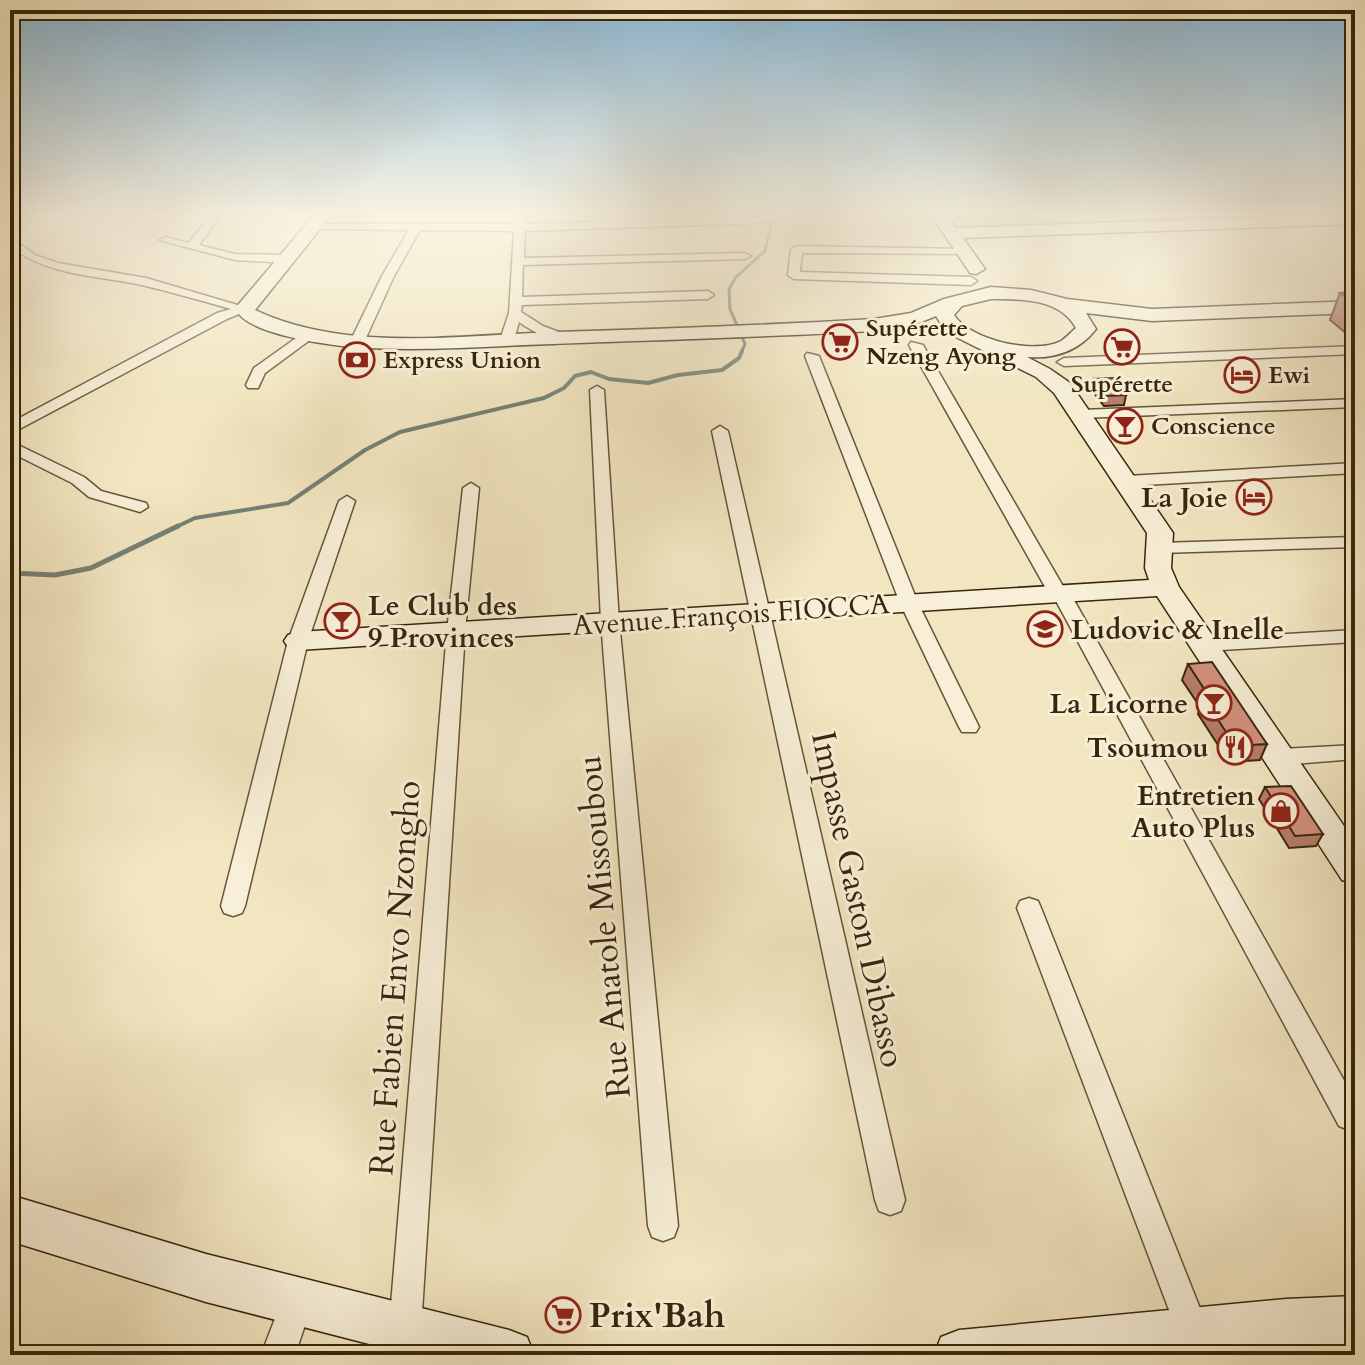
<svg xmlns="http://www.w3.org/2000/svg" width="1365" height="1365" font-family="Cardo,serif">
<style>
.green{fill:#bdc491;stroke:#7a744e;stroke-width:2}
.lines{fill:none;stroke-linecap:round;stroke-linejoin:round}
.stream-far2{stroke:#758174;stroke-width:3}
.stream-far1{stroke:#758174;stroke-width:4}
.stream{stroke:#758174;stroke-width:5}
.street-casing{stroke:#665538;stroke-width:3}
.secondary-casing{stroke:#38250b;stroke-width:3}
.street{fill:#f7efd7;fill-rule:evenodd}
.secondary{fill:#f7efd7;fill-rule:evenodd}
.wall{fill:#b67d6c;stroke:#38250b;stroke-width:2}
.building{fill:#d4917d;stroke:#38250b;stroke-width:2}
.labels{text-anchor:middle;stroke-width:6;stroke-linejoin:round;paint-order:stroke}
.far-poi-label{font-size:24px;font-weight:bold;fill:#38250b;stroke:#f7efd7;text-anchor:start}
.poi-label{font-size:28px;font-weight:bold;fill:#38250b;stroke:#f7efd7;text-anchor:end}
.street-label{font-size:28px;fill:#38250b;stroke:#f7efd7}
.near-street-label{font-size:34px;fill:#38250b;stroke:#f7efd7}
.near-poi-label{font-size:34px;font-weight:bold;fill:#38250b;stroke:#f7efd7;text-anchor:start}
</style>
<rect width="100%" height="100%" fill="#f2e6c1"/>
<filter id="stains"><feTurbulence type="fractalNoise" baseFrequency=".0025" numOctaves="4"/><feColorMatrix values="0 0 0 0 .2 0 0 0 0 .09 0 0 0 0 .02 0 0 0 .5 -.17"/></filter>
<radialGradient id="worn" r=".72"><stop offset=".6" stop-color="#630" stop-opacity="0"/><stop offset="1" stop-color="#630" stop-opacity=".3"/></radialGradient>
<path class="green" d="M955 213H1205L1207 215 1194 219 974 227 966 226Z"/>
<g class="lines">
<path class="stream-far2" d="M741 353 745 344 730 309 729 289 736 277 765 251 774 213"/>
<path class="stream-far1" d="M174 528 195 518 288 503 365 450 400 432 544 398 564 388 575 376 591 372 609 379 648 383 678 375 722 370 739 358 742 351"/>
<path class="stream" d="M10 573 55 575 91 568 178 526"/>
<defs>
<path id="street" d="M212 213H222L199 245 235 254 287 255 293 259 287 263 235 260 159 240 165 237 189 243Z
M515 213H525V224L763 217 768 220 763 223 525 231 524 258 745 253 751 256 745 259 523 265 522 297 708 291 714 295 708 299 522 305 521 312 543 326 575 338C561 348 532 331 519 322L514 340 507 344 500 340 509 313 514 231 420 230 394 276 365 340 353 343 351 340 382 276 409 230 314 229 308 226 310 224H514Z
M10 237 35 255 58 263 146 278 251 309 227 319 10 434V423L217 313 231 309C203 301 175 293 146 286 99 275 49 277 10 246Z
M797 246 965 249 969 250V254L802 253 800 272 971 277 977 281 971 285 794 279 788 275 791 249Z
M306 331 318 334 265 373 258 388H248L246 385 254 368Z
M911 342 923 345 1064 588 1070 593 1355 1100V1128L1349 1130 1339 1126 1055 599 1049 594 909 345Z
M1355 346V354L1064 366 1057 362 1064 358Z
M807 353 819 356 918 603 979 727 976 732H962L959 727 900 603 805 356Z
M597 386 604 390 619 621 678 1226 674 1237 663 1241 652 1237 648 1226 601 621 590 390Z
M1355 399V407L1082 418 1075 414 1082 410Z
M720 426 728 431 905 1200 901 1211 890 1215 879 1211 875 1200 712 431Z
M10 441 84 477 101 491 146 503 148 507 140 512 89 497 72 483 10 452Z
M1355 463V473L1127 486 1119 481 1127 476Z
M471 483 479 488 465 631 421 1329 417 1341 405 1345 393 1341 389 1329 447 631 463 488Z
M347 496 355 501 308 641 245 906 242 913 233 916 224 913 221 906 288 641 339 501Z
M1355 537V547L1160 553 1151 548 1160 543Z
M1355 630V642L1205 651 1195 645 1205 639Z
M1355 745V759L1281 765 1273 762 1270 757 1273 752 1281 749Z
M1029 898 1038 901 1041 908 1209 1331 1205 1343 1193 1347 1181 1343 1177 1331 1017 908 1020 901Z
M297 1285 308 1290 313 1301 295 1355H261L286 1290Z"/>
<path id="secondary" d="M316 213H333L255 310C347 353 458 335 556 332 662 329 768 325 874 319L911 313 944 299 991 287 1031 290 1067 299 1152 309 1355 301V313L1152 321 1086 313 1096 329C1079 351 1054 359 1027 357L1050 369 1070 383 1173 533 1171 568 1179 587 1355 842V884L1342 880 1157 596 298 650 288 647 284 641 288 635 298 632 1149 580 1145 568 1147 533 1054 393 1036 377 946 332 936 316 916 324 874 331C767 337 660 340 553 344 486 346 420 352 353 347 328 345 245 334 236 309L238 305ZM991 299C1020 299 1060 298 1076 328 1071 332 1066 338 1061 341 1034 355 970 340 954 315L962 306Z
M930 213H946L956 228 1355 214V224L963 238 985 269 976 274 970 273Z
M10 1195 206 1254 509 1330 527 1337 534 1355H412L206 1302 10 1241Z
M1355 1296V1344L1210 1355H934L941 1337 959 1330 1286 1299Z"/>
</defs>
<use href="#street" class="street-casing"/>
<use href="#secondary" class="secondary-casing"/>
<use href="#street" class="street"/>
<use href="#secondary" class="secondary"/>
</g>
<path class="wall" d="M1355 292V338H1352L1330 320 1340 293Z
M1094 379 1126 395 1124 405 1104 406 1091 389Z
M1188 664 1267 744 1260 760 1229 762 1198 714 1200 707 1182 680Z
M1265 787 1323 834 1316 846 1289 848 1259 799Z"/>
<path class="building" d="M1355 292V304L1340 293Z
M1114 378 1126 395 1106 396 1094 379Z
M1212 662 1267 744 1235 746 1204 698H1210L1188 664Z
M1291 786 1323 834 1295 836 1265 787Z"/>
<linearGradient id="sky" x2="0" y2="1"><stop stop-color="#8ab8d6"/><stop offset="0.53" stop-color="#f9f4e3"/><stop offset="1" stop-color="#f9f4e3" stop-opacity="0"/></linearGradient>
<rect width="1365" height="404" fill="url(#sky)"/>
<defs>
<symbol id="supermarket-ring" viewBox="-11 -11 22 22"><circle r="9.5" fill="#f7efd7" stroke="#8f2418" stroke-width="1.5"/><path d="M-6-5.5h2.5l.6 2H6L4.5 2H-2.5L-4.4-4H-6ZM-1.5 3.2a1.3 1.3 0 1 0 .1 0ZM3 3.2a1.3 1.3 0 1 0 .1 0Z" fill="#8f2418"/></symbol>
<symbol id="bank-ring" viewBox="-11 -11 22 22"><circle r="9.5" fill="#f7efd7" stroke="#8f2418" stroke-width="1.5"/><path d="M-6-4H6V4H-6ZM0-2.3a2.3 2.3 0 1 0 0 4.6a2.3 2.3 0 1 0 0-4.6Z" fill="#8f2418"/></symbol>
<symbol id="hotel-ring" viewBox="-11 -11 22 22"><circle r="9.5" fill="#f7efd7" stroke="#8f2418" stroke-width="1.5"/><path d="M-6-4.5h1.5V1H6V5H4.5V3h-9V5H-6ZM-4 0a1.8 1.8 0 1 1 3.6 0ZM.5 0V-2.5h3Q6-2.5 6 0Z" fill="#8f2418"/></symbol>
<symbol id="bar-ring" viewBox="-11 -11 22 22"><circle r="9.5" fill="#f7efd7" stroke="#8f2418" stroke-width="1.5"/><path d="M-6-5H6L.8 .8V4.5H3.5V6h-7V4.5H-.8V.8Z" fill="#8f2418"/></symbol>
<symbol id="school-ring" viewBox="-11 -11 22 22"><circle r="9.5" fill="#f7efd7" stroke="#8f2418" stroke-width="1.5"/><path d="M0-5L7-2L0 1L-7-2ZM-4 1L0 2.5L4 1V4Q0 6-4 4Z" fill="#8f2418"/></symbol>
<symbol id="restaurant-ring" viewBox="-11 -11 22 22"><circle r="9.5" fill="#f7efd7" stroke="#8f2418" stroke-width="1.5"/><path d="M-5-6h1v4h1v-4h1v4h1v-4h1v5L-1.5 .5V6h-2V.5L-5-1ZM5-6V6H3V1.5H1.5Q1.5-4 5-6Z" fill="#8f2418"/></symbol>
<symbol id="shop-ring" viewBox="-11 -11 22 22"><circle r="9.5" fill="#f7efd7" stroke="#8f2418" stroke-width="1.5"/><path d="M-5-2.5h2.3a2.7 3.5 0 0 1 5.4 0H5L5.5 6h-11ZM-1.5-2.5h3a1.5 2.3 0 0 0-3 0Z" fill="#8f2418"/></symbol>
</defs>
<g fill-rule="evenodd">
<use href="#supermarket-ring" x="820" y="322" width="40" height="40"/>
<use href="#supermarket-ring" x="1102" y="327" width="40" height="40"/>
<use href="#bank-ring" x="337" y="340" width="40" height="40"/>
<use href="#hotel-ring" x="1222" y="355" width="40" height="40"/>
<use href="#bar-ring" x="1105" y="406" width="40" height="40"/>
<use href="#hotel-ring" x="1234" y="477" width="40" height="40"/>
<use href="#bar-ring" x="322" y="601" width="40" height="40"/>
<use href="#school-ring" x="1025" y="609" width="40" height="40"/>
<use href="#bar-ring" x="1194" y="683" width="40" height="40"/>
<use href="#restaurant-ring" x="1215" y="727" width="40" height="40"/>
<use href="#shop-ring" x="1261" y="791" width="40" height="40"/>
<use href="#supermarket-ring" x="543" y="1295" width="40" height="40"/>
</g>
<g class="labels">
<g class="far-poi-label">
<text x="866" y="336">Supérette<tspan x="866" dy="28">Nzeng Ayong</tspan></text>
<text x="383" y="368">Express Union</text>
<text x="1268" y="383">Ewi</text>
<text x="1122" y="392" text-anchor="middle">Supérette</text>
<text x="1151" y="434">Conscience</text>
</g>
<g class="poi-label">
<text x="1228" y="507">La Joie</text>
<text x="368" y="615" text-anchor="start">Le Club des<tspan x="368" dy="32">9 Provinces</tspan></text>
<text x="1071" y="639" text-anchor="start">Ludovic &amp; Inelle</text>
<text x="1188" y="713">La Licorne</text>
<text x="1209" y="757">Tsoumou</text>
<text x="1255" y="805">Entretien<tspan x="1255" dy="32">Auto Plus</tspan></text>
</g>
<g class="street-label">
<text transform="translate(731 614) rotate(-4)" y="10">Avenue François FIOCCA</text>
</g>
<g class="near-street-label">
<text transform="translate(859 899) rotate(78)" y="12">Impasse Gaston Dibasso</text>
<text transform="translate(603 927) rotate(-95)" y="12">Rue Anatole Missoubou</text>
<text transform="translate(394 978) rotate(-86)" y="12">Rue Fabien Envo Nzongho</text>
</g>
<g class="near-poi-label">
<text x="589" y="1327">Prix'Bah</text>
</g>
</g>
<rect width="1365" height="1365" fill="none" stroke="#f2e6c1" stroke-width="40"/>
<rect x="12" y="12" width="1341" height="1341" fill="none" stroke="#38250b" stroke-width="4"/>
<rect x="20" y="20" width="1325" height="1325" fill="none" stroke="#38250b" stroke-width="2"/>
<rect width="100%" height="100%" filter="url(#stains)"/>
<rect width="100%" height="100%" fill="url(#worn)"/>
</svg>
